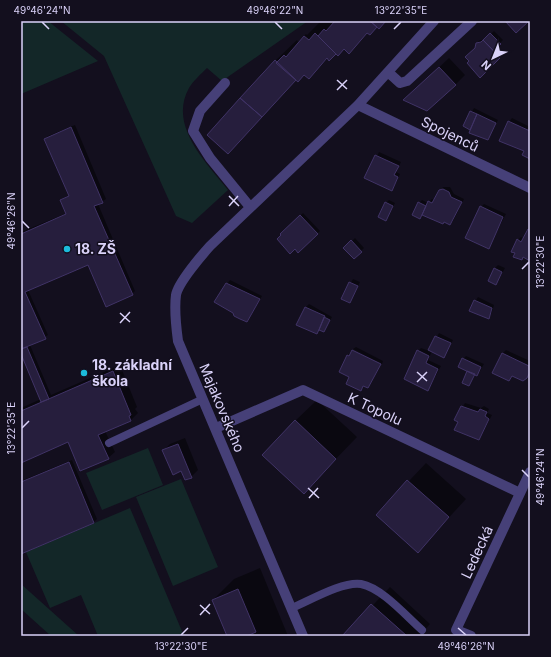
<svg xmlns="http://www.w3.org/2000/svg" width="551" height="657" font-family="Inter,sans-serif">
<style>
.green{fill:#132728}
.shadow{fill:#0007}
.building{fill:#261e3d;stroke:#403366}
.lines{fill:none;stroke-linecap:round;stroke-linejoin:round}
.lane{stroke:#464078;stroke-width:8}
.street{stroke:#464078;stroke-width:10}
.ticks{fill:none;stroke:#dad2f9;stroke-width:1.5}
.poi-dot{fill:#1cbbdb;stroke:#130f1e;stroke-width:1.5}
.labels{text-anchor:middle;stroke-width:3;stroke-linejoin:round;paint-order:stroke}
.street-label{font-size:14px;fill:#dad2f9;stroke:#130f1e}
.poi-label{font-size:14px;font-weight:bold;fill:#dad2f9;stroke:#130f1e;text-anchor:start}
.neatline{fill:none;stroke:#dad2f9;stroke-width:1.5}
.ticks-label{font-size:10px;text-anchor:middle;fill:#dad2f9}
</style>
<rect width="100%" height="100%" fill="#130f1e"/>
<path class="green" d="M21 21H48L98 61 21 94Z
M61 21H308L222 81 207 68C201 74 193 81 189 88 168 126 206 162 228 190L192 223 176 216 104 56Z
M148 448 163 485 102 510 86 473Z
M181 479 218 567 173 586 136 497Z
M130 508 184 636H98L81 595 50 608 26 552Z
M21 584 79 636H51L21 609Z"/>
<path class="shadow" d="M321 21H386L368 32 349 52 344 48 328 58 309 78 304 74 297 79 228 152 275 61 297 40 298 42 306 34 307 35Z
M494 31 503 40 496 47 503 54 480 76 477 43 480 40H485Z
M449 58 465 75 455 85 415 90Z
M474 108 498 120 488 138 464 126Z
M512 118 530 127V158L509 122Z
M75 125 106 199 98 204 135 291 132 294 89 264 28 290 48 335 30 345 51 395 120 365 137 407 135 409 138 413 131 420 105 431 115 452 108 458 69 441 21 461V408L41 399 21 351V232L67 213 61 200 69 195 45 139 48 136Z
M379 152 401 162 396 172 400 174 392 190 366 178Z
M443 187H450L454 194 464 199 453 221 450 224 423 214 420 218 419 203 422 200 428 203 432 199 435 200Z
M389 200 395 203 386 220V203Z
M484 204 506 214 488 248 481 207Z
M303 213 320 231 298 251 281 234Z
M530 228V260L524 257 521 259 518 240 521 237 524 239Z
M355 238 364 248 354 258 345 248Z
M498 265 505 268 496 284 495 268Z
M353 279 360 282 350 302 342 299Z
M230 280 262 296 247 321 227 284Z
M478 297 494 305 492 312 487 318 470 310Z
M309 304 332 317 324 331 320 329 316 332 306 307Z
M439 333 453 340 444 356 432 351 428 360 441 366 428 390 418 351 421 348 429 351Z
M356 347 383 361 382 364 353 349Z
M506 350 530 361V373L522 380 513 375 509 379 503 353Z
M352 351 381 365 368 387 364 386 361 389 351 377 348 355Z
M466 356 484 364 480 371 476 374 469 385V371L463 359Z
M317 400 357 437 304 492 295 421Z
M465 403 481 408 484 406 489 409 487 413 492 415 479 439 455 420Z
M185 438 198 470 191 477 182 470 164 450 170 444Z
M72 460 97 519 94 522 21 553V481Z
M426 463 466 499 418 551 377 515Z
M260 568 288 636H228L213 600 234 579Z
M390 587 430 624 419 636H344Z"/>
<path class="building" d="M335 21H370L377 27 370 35 367 33 349 54 344 49 338 56 318 36 324 29 326 31Z
M370 21H386L379 29Z
M505 21H529L516 33Z
M315 33 336 54 329 61 327 58 309 79 304 75 298 82 276 63 284 55 286 57 304 36 309 40Z
M490 33 501 44 494 51 483 40Z
M483 40 500 58 480 78 467 63 469 61 465 57 475 48 476 43 481 42Z
M275 60 296 80 262 117 240 98Z
M439 67 456 85 427 111 403 100Z
M240 98 262 117 228 154 207 135Z
M470 111 477 114 470 130 463 126Z
M477 114 496 123 488 140 469 133Z
M508 121 530 131V159L522 155 524 151 499 141Z
M71 127 103 203 94 206 133 295 106 307 88 265 25 292 46 339 21 349V234L66 214 60 200 69 196 44 139Z
M375 155 399 166 394 175 398 177 392 191 364 178Z
M443 189 449 192 451 197 462 202 450 225 444 222 443 224 422 215 428 201 432 203 439 190Z
M385 202 393 206 386 221 378 217Z
M418 202 426 206 420 219 412 215Z
M480 206 503 217 489 249 465 238Z
M300 215 318 234 298 253 295 249 290 254 277 239 281 235 280 234Z
M528 229 530 230V261L523 257 522 260 513 257 515 253 511 252 517 239 521 242Z
M351 240 362 252 354 259 343 248Z
M494 268 502 272 496 285 488 281Z
M349 282 358 286 350 303 341 299Z
M226 283 260 299 247 322 240 319 234 316 233 313 214 302Z
M474 300 492 308 489 319 469 311Z
M305 307 325 316 317 334 296 325Z
M324 317 330 320 324 332 319 330Z
M435 336 451 343 444 358 428 350Z
M27 347 49 399 41 402 21 354V349Z
M352 350 381 364 368 388 363 386 361 391 346 384 349 377 339 372 347 355 349 356Z
M417 350 429 356 426 363 438 369 428 391 404 379Z
M502 353 529 366 530 372 527 378 523 381 512 376 509 381 492 373Z
M462 358 481 367 477 376 458 367Z
M113 371 131 415 129 416 131 421 98 435 109 459 80 471 68 442 21 463V411Z
M467 371 475 374 469 386 462 383Z
M461 406 478 412 480 409 487 412 485 416 489 419 479 440 454 430 458 422 454 420Z
M295 420 336 459 304 494 262 455Z
M178 444 192 478 185 480 181 471 173 475 162 450Z
M69 462 94 523 21 554V482Z
M407 480 449 517 418 553 376 515Z
M238 589 256 632 247 636H227L212 600Z
M371 604 407 636H342Z"/>
<g class="lines">
<path class="lane" d="M109 443 203 399
M292 608C309 601 343 581 361 584 382 588 406 616 422 630"/>
<path class="street" d="M388 72 400 83 407 81 472 21
M225 83 200 111 193 131 210 158 250 207
M358 105 530 188
M216 428 303 390 520 493
M303 636 178 341C176 326 174 310 176 295 178 283 201 256 210 246L358 105 434 21
M471 636 456 630 530 472"/>
</g>
<path class="ticks" d="M42 22 49 29M275 22 282 29M394 29 401 22M337 80 347 89M337 90 347 80M229 196 239 206M229 206 238 196M22 221 29 228M522 269 529 262M120 313 130 322M120 323 130 312M417 372 427 381M417 382 427 372M22 428 29 421M522 470 529 477M308 488 319 498M309 498 318 488M200 605 210 614M200 615 210 604M458 628 466 635M181 635 188 628"/>
<g class="poi-dot">
<circle cx="67" cy="249" r="4"/>
<circle cx="84" cy="373" r="4"/>
</g>
<g class="labels">
<g class="street-label">
<text transform="translate(450 134) rotate(26)" y="5">Spojenců</text>
<text transform="translate(222 408) rotate(67)" y="5">Majakovského</text>
<text transform="translate(375 409) rotate(25)" y="5">K Topolu</text>
<text transform="translate(477 552) rotate(-65)" y="5">Ledecká</text>
</g>
<g class="poi-label">
<text x="75" y="254">18. ZŠ</text>
<text x="92" y="370">18. základní<tspan x="92" dy="16">škola</tspan></text>
</g>
</g>
<rect width="551" height="657" fill="none" stroke="#130f1e" stroke-width="44"/>
<g transform="translate(493 58) rotate(223)" stroke="#130f1e" stroke-width="3" paint-order="stroke">
<path d="M0-3L7 15L0 10L-7 15Z" fill="#dad2f9"/>
<text y="-6" font-size="11" font-weight="bold" text-anchor="middle" fill="#dad2f9">N</text>
</g>
<rect x="22" y="22" width="507" height="613" class="neatline"/>
<g class="ticks-label">
<text x="42" y="14">49°46'24"N</text>
<text x="275" y="14">49°46'22"N</text>
<text x="401" y="14">13°22'35"E</text>
<text transform="translate(11 221) rotate(-90)" y="4">49°46'26"N</text>
<text transform="translate(540 262) rotate(-90)" y="4">13°22'30"E</text>
<text transform="translate(11 428) rotate(-90)" y="4">13°22'35"E</text>
<text transform="translate(540 477) rotate(-90)" y="4">49°46'24"N</text>
<text x="181" y="650">13°22'30"E</text>
<text x="466" y="650">49°46'26"N</text>
</g>
</svg>
